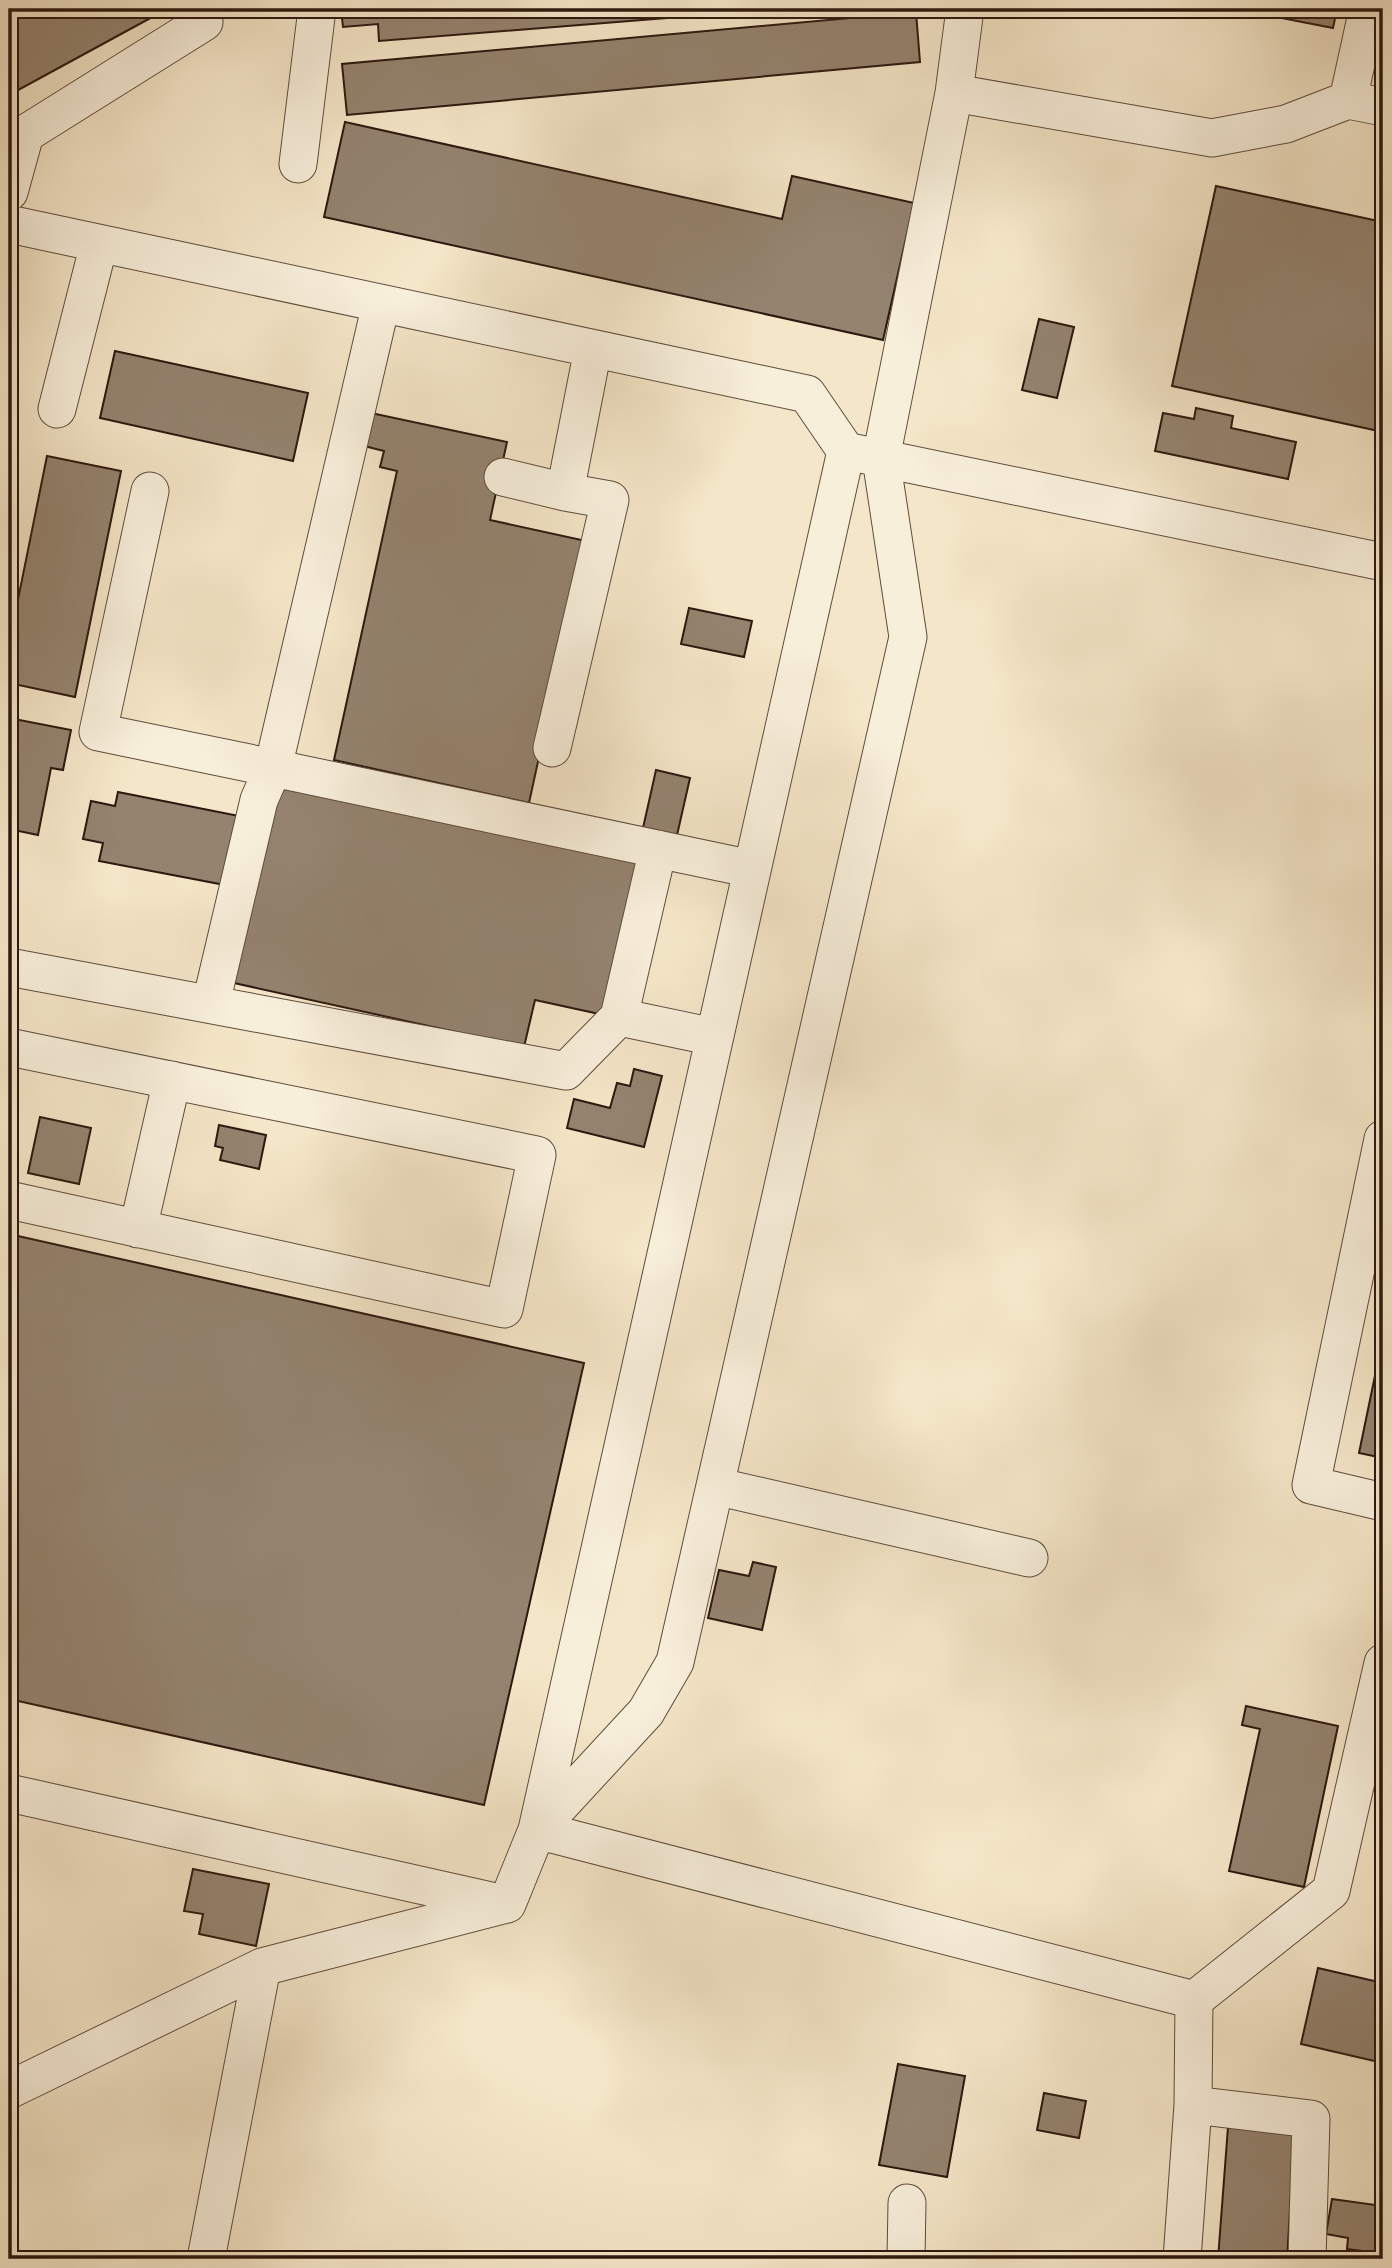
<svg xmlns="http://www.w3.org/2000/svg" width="1392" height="2268" font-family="Alegreya,serif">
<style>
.building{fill:#94836f;stroke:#2d180f;stroke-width:2}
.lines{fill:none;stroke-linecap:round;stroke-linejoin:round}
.minor-casing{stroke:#5f4c3d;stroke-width:39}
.minor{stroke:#f8efdb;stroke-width:37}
</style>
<rect width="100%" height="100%" fill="#f4e6c8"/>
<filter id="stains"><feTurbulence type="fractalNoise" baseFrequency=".00286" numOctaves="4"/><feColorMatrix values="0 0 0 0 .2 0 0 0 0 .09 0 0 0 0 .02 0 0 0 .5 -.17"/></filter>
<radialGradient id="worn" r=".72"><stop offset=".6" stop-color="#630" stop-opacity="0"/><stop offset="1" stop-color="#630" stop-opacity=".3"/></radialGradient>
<path class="building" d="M9 9H167L9 95Z
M341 9H779L379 41 378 24 343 27Z
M1236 9H1337L1333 28Z
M916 12 920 62 347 115 342 64Z
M345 122 782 219 792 176 914 203 883 340 324 217Z
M1216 186 1383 222V432L1172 386Z
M1039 319 1074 327 1057 398 1022 390Z
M115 351 308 393 293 461 100 418Z
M1196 408 1233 416 1231 428 1296 442 1288 479 1155 451 1163 413 1194 419Z
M371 413 507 442 490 520 586 541 529 803 334 760 397 471 380 467 384 451 364 446Z
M47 456 121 471 75 697 9 683V644Z
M689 608 752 621 744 657 681 644Z
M9 718 71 730 63 770 51 768 38 835 9 829Z
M656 770 690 778 675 844 641 837Z
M278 783 638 863 604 1015 535 1000 524 1047 234 983Z
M118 792 239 816 225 885 99 861 103 843 83 839 91 801 115 806Z
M634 1069 662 1076 644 1147 567 1128 574 1099 610 1108 617 1083 630 1086Z
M40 1117 91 1128 79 1184 28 1173Z
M219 1125 266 1135 259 1169 220 1160 223 1148 215 1146Z
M9 1234 584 1363 484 1805 9 1699Z
M1383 1337V1458L1359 1453Z
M753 1562 776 1567 762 1630 708 1618 719 1570 749 1576Z
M1246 1706 1338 1726 1304 1887 1229 1871 1260 1729 1242 1725Z
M193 1869 269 1884 256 1946 199 1934 203 1914 184 1911Z
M1318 1968 1383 1983V2063L1301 2044Z
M898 2064 965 2076 947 2177 879 2165Z
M1044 2093 1086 2101 1079 2138 1037 2130Z
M1228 2127 1295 2131 1287 2259H1218Z
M1332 2199 1383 2206V2241H1380L1378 2253 1347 2249 1348 2238 1326 2234Z"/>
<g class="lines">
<defs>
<path id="minor" d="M954 93 965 9
M1348 100 1368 9
M298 164 317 9
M9 192 25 134 204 22
M9 224 807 394 846 451
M57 409 99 244
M503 477 565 492
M150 491 98 732 273 768 381 304
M552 748 610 500 565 492 593 349
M9 967 566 1071 619 1017 714 1037
M211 1003 259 800 273 768 752 869
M619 1017 658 849
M9 1047 537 1155 504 1309 9 1200
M1383 1139 1311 1485 1383 1502
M138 1229 172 1080
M715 1486 1029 1558
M9 1793 500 1903
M1194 2000 1331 1891 1383 1663
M9 2090 262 1967 507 1904 537 1830 646 1712 675 1662 908 637 881 458 954 93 1212 138 1286 124 1348 100 1383 107
M1193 2105 1194 2000 537 1830 846 451 1383 562
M206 2259 262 1967
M906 2259 907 2203
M1182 2259 1193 2105 1311 2119 1307 2259"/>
</defs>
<use href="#minor" class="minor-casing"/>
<use href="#minor" class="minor"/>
</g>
<rect width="1392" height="2268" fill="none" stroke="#f4e6c8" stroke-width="35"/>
<rect x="10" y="10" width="1371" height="2247" fill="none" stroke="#2d180f" stroke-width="3.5"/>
<rect x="18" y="18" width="1357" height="2233" fill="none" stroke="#2d180f" stroke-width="2"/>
<rect width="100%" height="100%" filter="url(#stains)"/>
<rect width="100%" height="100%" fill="url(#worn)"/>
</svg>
